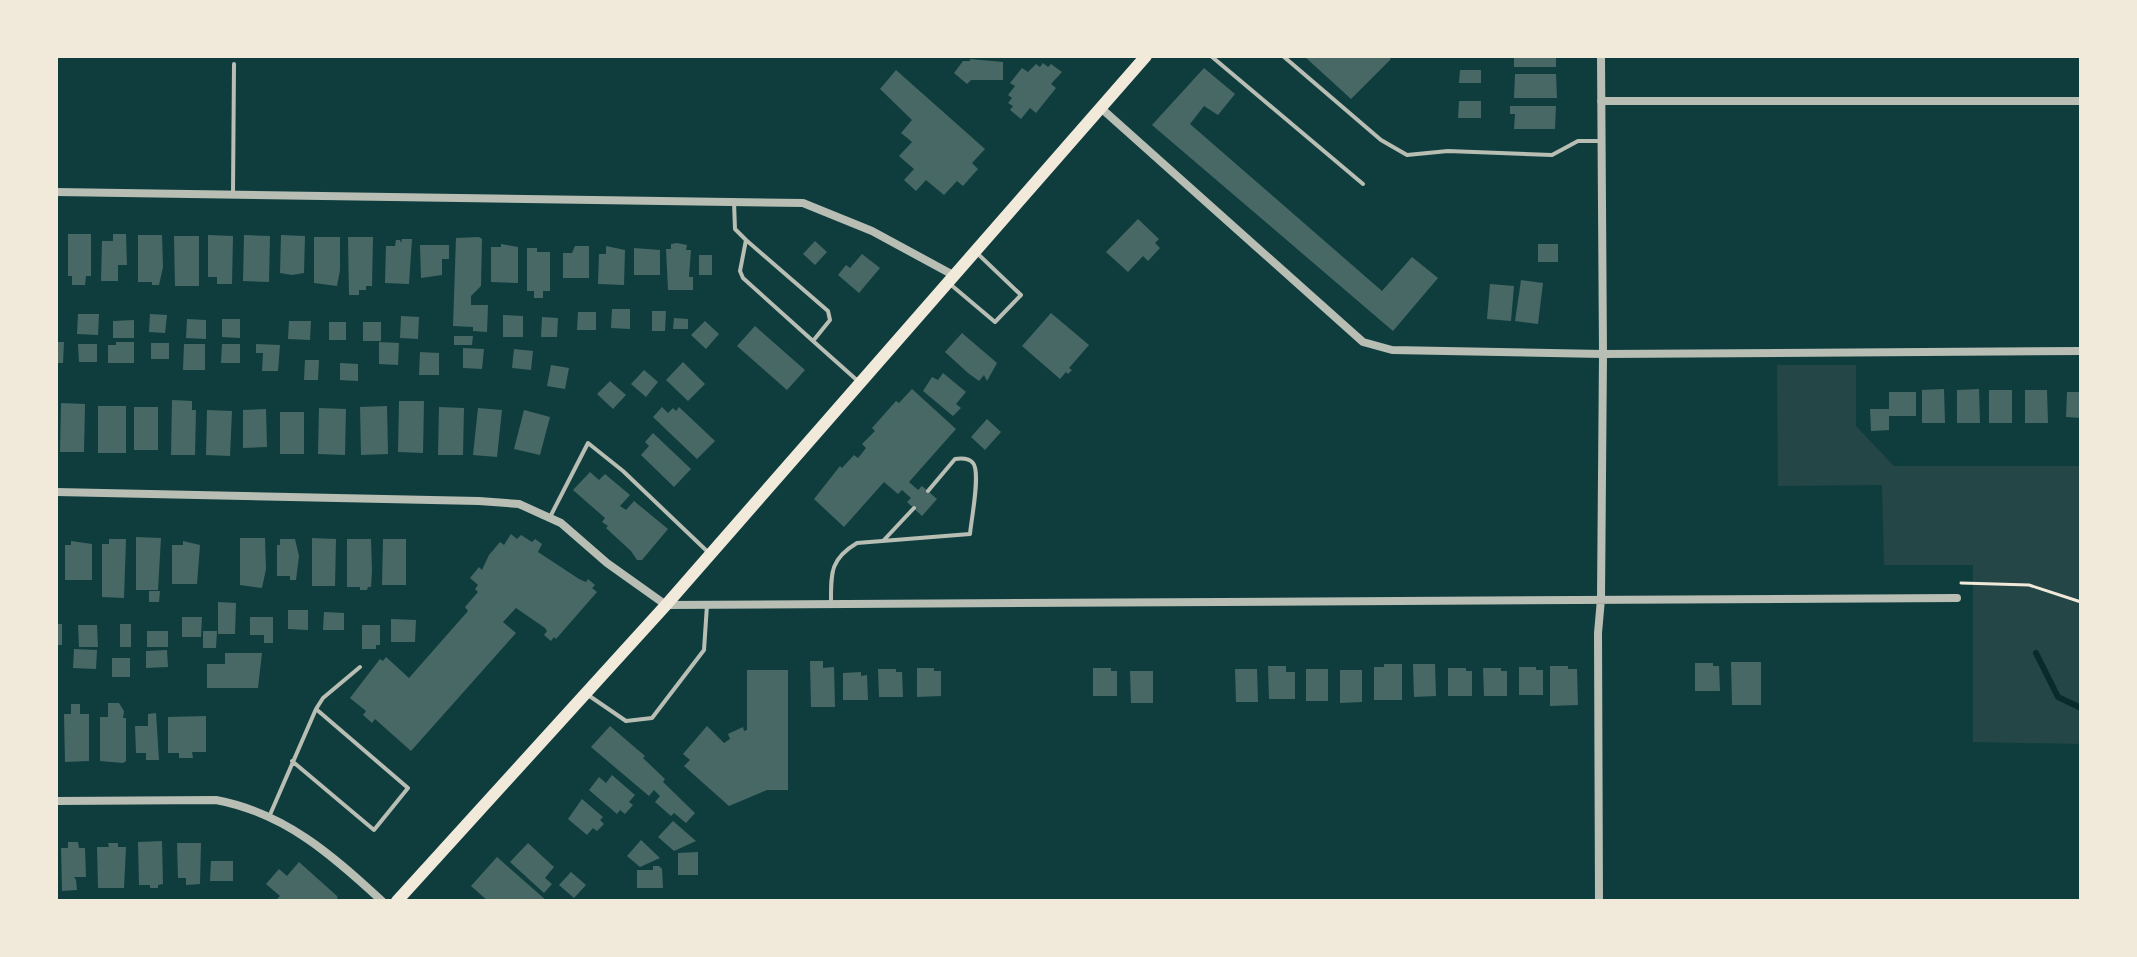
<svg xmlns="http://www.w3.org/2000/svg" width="2137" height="957" font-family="Lora,serif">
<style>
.green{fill:#244646}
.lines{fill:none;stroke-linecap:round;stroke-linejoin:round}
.stream{stroke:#0a2a2b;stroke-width:6}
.building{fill:#486865}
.path{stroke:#f1e9da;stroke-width:3}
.service{stroke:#b8beb3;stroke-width:4}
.minor{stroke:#b8beb3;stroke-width:8}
.primary{stroke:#f1e9da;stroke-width:12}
</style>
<rect width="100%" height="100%" fill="#0f3d3e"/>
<path class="green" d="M1777 365H1856V426L1894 466H2081V744L1973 742V565H1884L1882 485 1778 486Z"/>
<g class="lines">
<path class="stream" d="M2036 653 2058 697 2081 708"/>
</g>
<path class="building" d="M1304 56H1387L1391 59 1351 99Z
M1514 56H1556V67H1514Z
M970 59 1003 62V80H971L967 84 954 73 963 61H970Z
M1043 63 1048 67 1051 64 1062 72 1051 84 1056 88 1036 113 1030 108 1021 119 1010 110 1013 106 1008 103 1012 98 1008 95 1015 86 1010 83 1022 68 1028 72 1036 64 1040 67Z
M1204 68 1235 94 1218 115 1204 106 1190 124 1382 291 1412 257 1438 278 1393 331 1152 125Z
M896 70 985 149 972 163 978 169 963 186 957 181 944 195 926 180 916 191 904 180 914 169 899 156 912 142 901 133 912 120 880 89Z
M1460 70H1481V83H1459Z
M1515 74H1556L1557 98H1514Z
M1459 101H1481V118H1458Z
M1510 106H1556L1555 129H1514L1515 114H1510Z
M1138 219 1159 239 1155 243 1160 248 1148 261 1143 256 1128 272 1106 252Z
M68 234H91V276H86L85 285H72V276H68Z
M113 234H126L127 265H118V281H101L102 241H113Z
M138 235H162L163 267 159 285H152V282H138Z
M208 235 233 236 232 284H217V277H208Z
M244 235 270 236 269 282 243 281Z
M281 235 305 236 304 273 292 275 280 273Z
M174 236H199V286H175Z
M314 237H340V270L337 286 314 283Z
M348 237H373L372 286H366V290H359V295H349Z
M479 237 482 239 481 286 471 296V305H488L487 332 473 331V327L453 326 456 238Z
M402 239H412L409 284 385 283 386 246H395L396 240H400L401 243Z
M815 241 827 252 815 265 803 254Z
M677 243 687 245 686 250H691L689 277H693V290H668L666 249H671V244Z
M501 244 518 247V283L491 282V247H501Z
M1538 244H1558V262H1538Z
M420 245H449V259H442V275L421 278Z
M575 246H589V278H563V253H572Z
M606 246 625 250 624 285 598 284 599 254H606Z
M527 248H537V252H550V291H543V298H534V291H527Z
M634 248 660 250V275H634Z
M862 254 880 268 859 293 838 275 846 265 850 268Z
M699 255H712V275H699Z
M1521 280 1543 283 1538 324 1515 321Z
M1490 284 1514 286 1511 321 1487 319Z
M612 309H630V329L611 328Z
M652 311H666L665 331H652Z
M578 312H596V330H577Z
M1051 313 1089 345 1069 368 1072 370 1068 374 1066 372 1060 379 1022 346Z
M78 314H99L98 335 77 334Z
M150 314 167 315 165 333 149 332Z
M503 315 523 316V337H503Z
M401 316 419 317 418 339 400 338Z
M542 317 558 318 557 337H541Z
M674 318 688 319V329H673Z
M187 319 206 320V339L186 338Z
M222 319H240V338L222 337Z
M134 320V338H113V321Z
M289 321H311L310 340 288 339Z
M705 321 719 334 706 349 691 335Z
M329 322H346V340H329Z
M363 322H381V341H363Z
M755 326 805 370 787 390 737 346Z
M962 333 997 363 987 381 984 375 979 381 968 373 945 352Z
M454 336H473L472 345H454Z
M56 342H64L63 363H56Z
M116 342H134V363H108V345H116Z
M379 342 399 343 398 365 379 364Z
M151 343H169V359H151Z
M78 344H97V362H79Z
M184 344H205V370H183Z
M222 344H240V363H221Z
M256 344 280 345 278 371H262L263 353H256Z
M463 348 484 349 482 369 463 368Z
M514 349 533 351 531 370 512 368Z
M420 352 439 353V375H419Z
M305 360H319L318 380H304Z
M683 362 705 384 688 401 666 380Z
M340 363 358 364V381L340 380Z
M551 365 569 368 565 389 547 386Z
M644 370 658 382 646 397 631 384Z
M943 373 966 392 956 404 961 408 953 416 923 391 932 377 938 380Z
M610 381 626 395 613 409 597 394Z
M912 389 956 429 909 482 918 490 922 486 937 499 922 516 907 502 911 498 902 490 898 494 884 482 844 527 814 499 840 466 842 468 854 455 858 458 866 448 862 444 875 431 872 428 896 401 899 403Z
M1944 389 1945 423H1922V390Z
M1979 389 1980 423H1957V390Z
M1989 390H2012V423H1989Z
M2025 390H2047L2048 423H2025Z
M1889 392H1916V416H1889V430L1871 431 1870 409H1889Z
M2067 392H2081V418L2066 417Z
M172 400 192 401V410H196L195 455H171Z
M399 401H424L423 453 398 452Z
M61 403 85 404 84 452H60Z
M98 406H126V453H98Z
M387 406 388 454 361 455 360 407Z
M134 407H158V450H134Z
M439 407 464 408 463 455H438Z
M662 407 668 413 673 408 676 411 679 407 715 441 697 459 653 417Z
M319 408 346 409 345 455 318 454Z
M478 408 502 410 497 457 473 455Z
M266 409 267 447 243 448V410Z
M207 410 232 411 230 456 206 455Z
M524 410 550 417 540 455 514 449Z
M280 412H304V454H280Z
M987 419 1001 432 985 450 971 437Z
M653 433 691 469 674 487 641 455 649 446 645 442Z
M590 472 599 480 605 474 630 495 620 506 626 510 634 501 668 529 642 560H637L631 551 606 528 608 526 602 522 605 518 573 490Z
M511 534 517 539 521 535 532 542 535 539 542 544 538 552 579 579 586 582 588 579 595 585 592 588 597 592 556 639 554 637 551 641 544 635 547 631 545 628 516 608 503 622 516 633 411 751 375 719 372 723 363 715 366 711 350 698 380 659 383 661 386 657 409 678 468 611 465 607 478 592 475 589 478 585 470 578 479 567 482 570 489 555 500 542 504 545Z
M136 537 161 538 158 590H136Z
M240 538H265L266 569 262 588 240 585Z
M312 538 336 539 335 586H312Z
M109 539H126L124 598 102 597V544H109Z
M280 539H295L299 556 296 580H290V576H277V545H280Z
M347 539H371L372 571 371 587H368L367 590H360V587H347Z
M383 539H406V585H382Z
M71 541 92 544V580H65V545H71Z
M183 541 200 545 197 584H172V545H183Z
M149 591H160L159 602H149Z
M218 602 236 603 235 634H218Z
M288 610H308V630L288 629Z
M324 612 344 613V630H323Z
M182 617H202L201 637H182Z
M250 617H273V643H264V635H250Z
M391 619 416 620 415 642H391Z
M56 624H62V645H56Z
M120 624H131V647H120Z
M78 625H97L98 647H79Z
M362 625H380V645H376V649H362Z
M147 631H168V647H147Z
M203 631H217L216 648H203Z
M74 649 97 650 96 669 73 668Z
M167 650 168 667 146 668V651Z
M225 653H262L258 688H207V664H225Z
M112 658H130V677H112Z
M810 661H823V668L834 667 835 707H811Z
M1731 662H1761V705H1732Z
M1695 663H1713V666H1719L1720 691H1695Z
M1384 664H1402V700H1374V667H1384Z
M1413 664H1435L1436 696 1414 697Z
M1268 666H1286V672H1295V699H1269Z
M1550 666H1568V669H1577L1578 705 1550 706Z
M1519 667H1536V670H1543V695H1519Z
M917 668H934V671H941V696L917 697Z
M1093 668H1111V671H1117V696H1093Z
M1448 668H1466V671H1472V696H1448Z
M1483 668H1501V671H1507V696H1484Z
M878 669H896V672H902L903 697H879Z
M1235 669H1257L1258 702H1236Z
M1306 669H1328V701H1306Z
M747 670H788V790H767L729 806 684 766 690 760 683 754 707 726 724 743 730 739 728 734 743 727 744 731 747 730Z
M1340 670H1362V702L1340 703Z
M1130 671H1153V703H1131Z
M861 672V676L867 675 868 700H843V673Z
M108 703H119L124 711 123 718H126V761L123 763 100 761V717H108Z
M71 704H80V714H89V761L65 762 64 714H71Z
M156 713 159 760H146V753H136L135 726H148V714Z
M206 716V752H192L193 758H179V753H168V717Z
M610 726 645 756 643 758 665 779 663 782 695 813 686 823 674 813 671 816 655 802 660 796 654 790 649 796 591 747Z
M612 775 635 795 629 802 633 805 625 814 620 810 617 814 589 790 599 777 606 783Z
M582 799 603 817 600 820 604 824 597 831 593 828 587 835 568 819Z
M673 821 696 841 674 851 658 837Z
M641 840 660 858 640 867 627 856Z
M162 841 163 884 158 885V888H150V885H139L138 842Z
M68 842H78L79 848H85L86 877H74L76 880 77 890 62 891 61 848H68Z
M108 843H118V847H126L124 888H98L97 847H109Z
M177 843H201L200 884 186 885V878H178Z
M528 843 554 867 545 878 552 884 544 893 510 862Z
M698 852V875H678V853Z
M497 857 547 901H488L471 886Z
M211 861H233V881H210Z
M299 862 337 896 338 901H275L280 896 266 884 279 869 287 876Z
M653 866H659L662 869 663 888H637V870H653Z
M571 872 586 885 574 898 559 885Z"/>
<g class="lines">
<path class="path" d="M1961 583 2029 585 2081 602"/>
<path class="service" d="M1211 56 1363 184
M1283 56 1381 140 1407 155 1448 151 1552 155 1578 141H1601
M233 193 234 64
M734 202 735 229 746 240 740 271 743 278 813 341
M746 240 828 311 830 320 813 341 859 382
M950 284 995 322 1021 295 978 254
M550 517 588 443 623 471 709 553
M883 541 914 508
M831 602C831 573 830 559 857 543L970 534C971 521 981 472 973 463 969 458 962 458 955 459L928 491
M588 695 626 721 652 718 704 650 707 605
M292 761 374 830 408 788 316 709
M269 817 316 709 323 698 360 667"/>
<path class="minor" d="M1601 101H2081
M1102 109 1363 342 1392 350 1603 354 2081 351
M56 192 803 203 872 231 955 276
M56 492 479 501 519 504 561 523 607 563 666 605 1957 598
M56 801 216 800C285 813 332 855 382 901
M1599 901 1598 633 1601 599 1603 354 1601 56"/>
<path class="primary" d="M397 901 666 605 1146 56"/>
</g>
<rect width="2137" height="957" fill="none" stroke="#f1e9da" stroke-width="116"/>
</svg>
